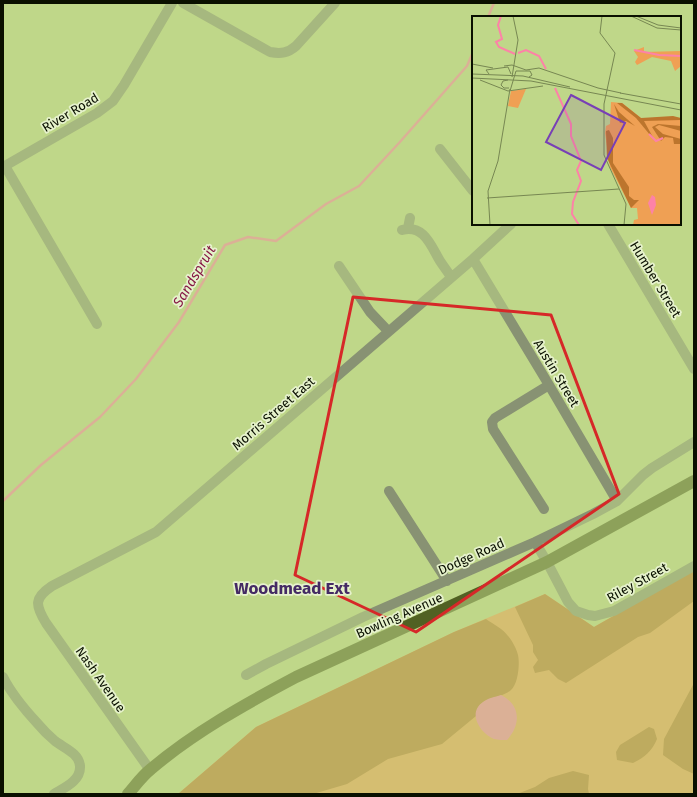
<svg xmlns="http://www.w3.org/2000/svg" width="697" height="797" font-family="'Fira Sans',sans-serif">
<style>
.green{fill:#efa054}
.forest{fill:#bc752d}
.water{fill:#fd82a7}
.lines{fill:none;stroke-linecap:round;stroke-linejoin:round}
.stream{stroke:#fd82a7;stroke-width:2.5}
.minor{stroke:#889273;stroke-width:10}
.major{stroke:#516123;stroke-width:12}
.marked{fill:none;stroke:#d62828;stroke-width:3;stroke-linejoin:round}
.labels{text-anchor:middle;stroke-width:3.5;stroke-linejoin:round;paint-order:stroke}
.street-label{font-size:13px;fill:#0a1000;stroke:#e6f2cc}
.water-label{font-size:14px;font-style:italic;fill:#861945;stroke:#e6f2cc}
.district-label{font-size:17px;font-weight:bold;fill:#442a64;stroke:#e6f2cc}
.inset-river{fill:none;stroke:#fd82a7;stroke-width:2}
.inset-road{fill:none;stroke:#778752;stroke-width:1}
.view{fill:#783fb6;fill-opacity:0.15;stroke:#783fb6;stroke-width:2}
.inset-edge{fill:none;stroke:#0a1000;stroke-width:2}
</style>
<rect width="100%" height="100%" fill="#bfd789"/>
<path class="green" d="M694 570V794H178L256 727 454 632 545 594 594 627Z"/>
<path class="forest" d="M694 570V601L650 633 638 637 566 683 558 679 549 670 535 673 533 667 538 660 533 652V645L515 607 545 594 594 627Z
M486 619C493 624 503 629 508 636 512 640 517 650 518 655 520 664 518 684 511 690 498 701 478 695 476 716L442 744 388 759 347 784 313 794H178L256 727 454 632Z
M694 683V774L683 769 663 755 664 739Z
M649 727 654 729 657 739C652 751 645 757 633 763L617 760 616 752 620 745Z
M573 771 589 775 588 789 589 794H517L535 787 549 778Z"/>
<path class="water" d="M501 695C521 705 521 725 507 740 503 740 498 740 494 739 480 733 467 713 483 702 488 698 495 697 501 695Z"/>
<g class="lines">
<path class="stream" d="M488 17 494 3
M3 501 41 465 100 417 136 379 179 322 225 245 248 237 276 241 326 204 359 186 399 143 467 66 473 52"/>
<path class="minor" d="M183 3 270 52C281 54 288 53 296 46L335 3
M440 149 473 191
M5 166 97 324
M3 167 97 113 113 101 124 85 172 3
M608 224 694 369
M408 228 410 218
M402 230C424 224 431 246 440 261 444 267 448 272 451 277
M473 259 549 385 617 501
M339 266 370 312 388 331
M389 491 447 581
M544 509 493 429 492 422 495 418 549 385
M535 542 547 562 568 602 576 611 588 615 595 616 614 611 694 566
M246 675 266 664 363 617 535 542 593 514 617 501 643 475 652 468 694 442
M3 677C12 695 24 709 38 724 43 730 49 736 55 741 64 748 79 753 80 766 81 781 64 788 54 794
M150 770 46 623C35 605 34 598 52 586L156 532 473 259 511 224"/>
<path class="major" d="M128 794C135 786 142 776 151 769 193 733 247 703 296 677L547 562 694 481"/>
</g>
<path d="M0 0H697V797H0ZM353 297 551 315 619 494 416 632 295 575Z" fill="#bfd789" fill-opacity=".55" fill-rule="evenodd"/>
<path class="marked" d="M353 297 551 315 619 494 416 632 295 575Z"/>
<g class="labels">
<g class="street-label">
<text transform="translate(70 112) rotate(-31)" y="5">River Road</text>
<text transform="translate(656 279) rotate(59)" y="5">Humber Street</text>
<text transform="translate(557 373) rotate(59)" y="5">Austin Street</text>
<text transform="translate(273 413) rotate(-41)" y="5">Morris Street East</text>
<text transform="translate(471 556) rotate(-24)" y="5">Dodge Road</text>
<text transform="translate(637 582) rotate(-29)" y="5">Riley Street</text>
<text transform="translate(399 615) rotate(-24)" y="5">Bowling Avenue</text>
<text transform="translate(101 679) rotate(55)" y="5">Nash Avenue</text>
</g>
<g class="water-label">
<text transform="translate(194 276) rotate(-59)" y="5">Sandspruit</text>
</g>
<g class="district-label">
<text x="292" y="594">Woodmead Ext</text>
</g>
</g>
<g transform="translate(472 16)">
<rect width="209" height="209" fill="#bfd789"/>
<path d="M172 31V36L209 35V50L203 55 199 45 180 41 165 49 163 46 166 41 162 35ZM54 73 46 92 36 90 39 75ZM139 86 150 87 169 102H209V209H161L162 204 166 203 165 192H159L138 151 133 117 134 110 138 108Z" fill="#efa054"/>
<path d="M145 87H150L169 102 201 100 209 102V104L172 105 183 125 164 102ZM142 88 147 96 163 110 154 105 148 107ZM186 108 209 110V115L187 109 183 111 191 118 209 123 208 128H202L201 122 193 121 189 125 180 111ZM137 114 141 122V147L157 171V180L162 184H167L159 192 135 142 134 115Z" fill="#bc752d"/>
<path d="M180 179 183 181 184 189 180 199 176 187Z" fill="#fd82a7"/>
<path class="inset-river" d="M29 0 26 9 30 23 24 26 27 31 43 38M162 34 187 39 209 40M46 37 54 34 67 40 74 53M83 72 99 108V120L109 145 105 154 109 165 101 186 100 198 107 209M177 118 184 125 191 122"/>
<path class="inset-road" d="M130 0 128 17 143 37 132 88V139L154 188 152 209M159 0 185 12 209 14M164 0 186 9 209 12M0 48 21 52M32 50 40 49 54 54 67 52 126 72 149 77M0 58 51 60 98 71M17 58 14 54 36 51 39 58M40 61 46 24 41 0M0 62 59 65 209 94M8 64 36 75 71 70M36 64 31 65 29 69 32 72H37M38 75 44 55H58L60 59 57 61M148 77 209 88M15 182 147 173M18 209 16 175 26 145 38 73"/>
<path class="view" d="M99 79 153 107 129 154 74 126Z"/>
<rect width="209" height="209" class="inset-edge"/>
</g>
<rect width="697" height="797" fill="none" stroke="#0a1000" stroke-width="8"/>
</svg>
